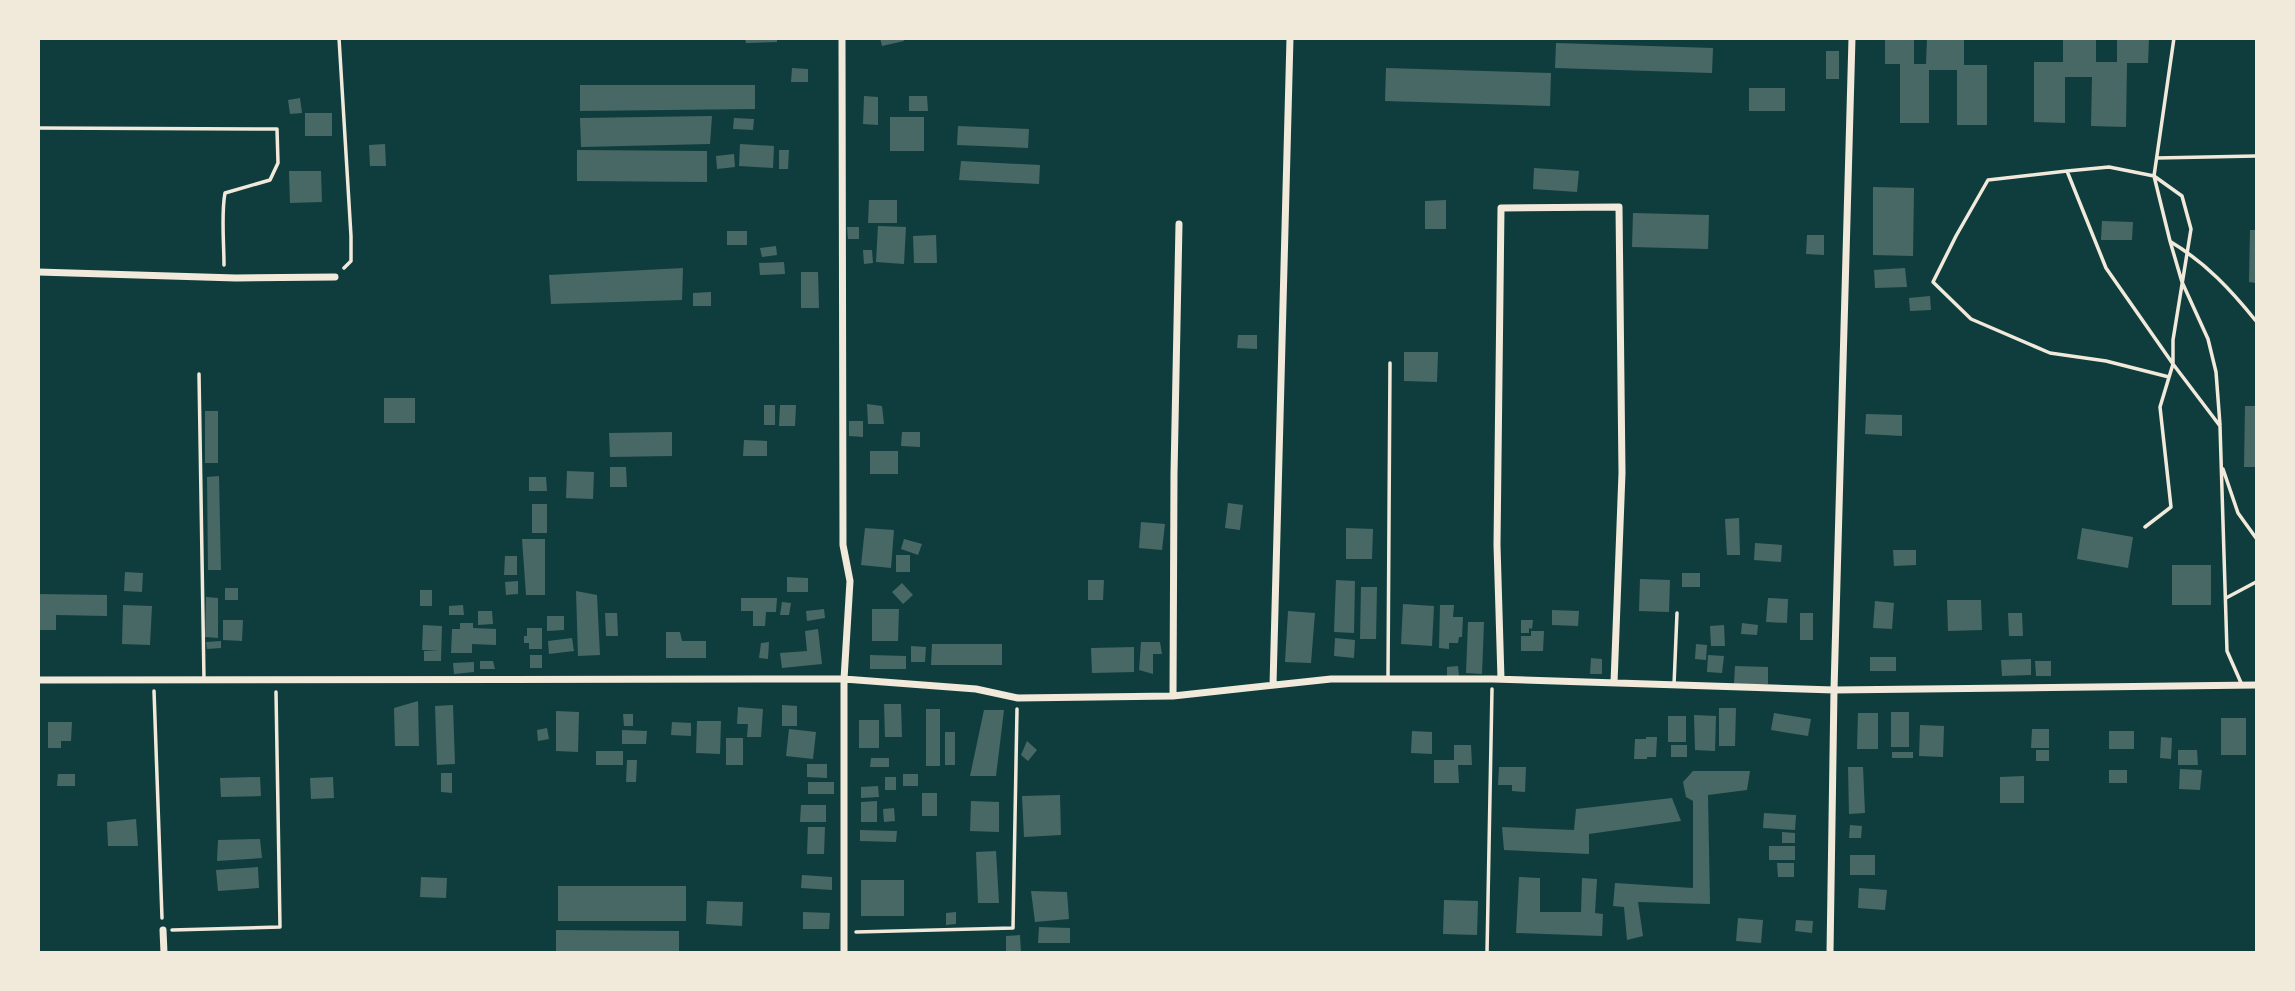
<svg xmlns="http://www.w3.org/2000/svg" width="2295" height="991" font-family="Raleway,sans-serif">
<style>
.building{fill:#486865}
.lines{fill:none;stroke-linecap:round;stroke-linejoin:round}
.path{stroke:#f1e9da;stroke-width:3.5}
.service{stroke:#f1e9da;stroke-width:3.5}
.minor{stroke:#f1e9da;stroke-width:7}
</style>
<rect width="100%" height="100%" fill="#0f3d3e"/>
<path class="building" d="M745 38H777V42L746 43Z
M880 38H903L904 41 882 46Z
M1885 38H1914V64H1926L1927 38H1964V65H1987V125H1957V70H1929V123H1900V64H1885Z
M2063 38H2096V62H2117V38H2149L2148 63H2127L2126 127 2091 126 2092 77H2065V123L2034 122V62H2063Z
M1556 43 1713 48 1712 73 1555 68Z
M1826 51H1839V79H1826Z
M792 68 808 69V82H791Z
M1386 68 1551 73 1550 106 1385 101Z
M580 85H755V109L580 111Z
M1749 88H1785V111H1749Z
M864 96 878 97V125L863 124Z
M909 96H927L928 111H909Z
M300 98 302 113 290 114 288 100Z
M305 113H332V136H305Z
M712 116 710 144 581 147 580 118Z
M890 117H924V151H890Z
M734 118 754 119 753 130 733 129Z
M958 126 1029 129 1028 148 957 145Z
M385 144 386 166H370L369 145Z
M740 144 774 146 773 168 739 166Z
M577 150 707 151V182L577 181Z
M779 150H789L788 169H779Z
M734 154 735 167 717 169 716 156Z
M961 161 1040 165 1039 184 959 180Z
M1534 168 1579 171 1577 192 1533 189Z
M289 171H321L322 202 290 203Z
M1873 187 1914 188 1913 256 1873 255Z
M869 200H897V223H868Z
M1446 200V229H1425V201Z
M1633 213 1709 215 1708 249 1632 247Z
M2102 221 2133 222 2132 240H2101Z
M878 226 906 227 904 264 876 262Z
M847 227H859V239H848Z
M2250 230H2256V283L2249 282Z
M727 231H747V245H727Z
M936 235 937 263H914L913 236Z
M1807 235H1824V255L1806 254Z
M776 246 777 255 762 257 760 248Z
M863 250H872L873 263 864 264Z
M784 262 785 274 760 275 759 263Z
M683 268 682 300 551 304 549 275Z
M1905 268 1907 287 1875 288 1874 270Z
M801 272H818L819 308H801Z
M711 292V306H693V293Z
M1930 296 1931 310 1910 311 1909 298Z
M1238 335H1257V349L1237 348Z
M1404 352H1438L1437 382 1404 381Z
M384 398H415V423H384Z
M867 404 882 406 884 424H868Z
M764 405H775V425H764Z
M780 405H796L795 426H779Z
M2245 406H2256V467H2244Z
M205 411H218V463H205Z
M1866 414 1902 415V436L1865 434Z
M849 421H863V437L849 436Z
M672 432V456L610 457 609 433Z
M902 432H920V447L901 446Z
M744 440 767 441V456H743Z
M870 451H898V474H870Z
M610 467H626L627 487H610Z
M567 471 594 472 593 499 566 498Z
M219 476 221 570H208L207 477Z
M529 477H546L547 491H529Z
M1228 503 1243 505 1240 530 1225 528Z
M532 504H547V533H532Z
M1739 518 1740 555H1727L1725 519Z
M1141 522 1165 524 1162 550 1139 548Z
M865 528 894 530 891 568 861 565Z
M1346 528 1373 529 1372 559H1346Z
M2082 528 2133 537 2128 568 2077 559Z
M522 539H545V595H526Z
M904 539 922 544 918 555 901 549Z
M1755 543 1782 545 1781 562 1754 560Z
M1893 550H1916V565L1894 566Z
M896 555H910V572H896Z
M505 556H517V575H504Z
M2172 565H2211V605H2172Z
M125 572 143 573 142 592 124 591Z
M1682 573H1700V587H1682Z
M787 577 808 578V592H787Z
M1640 579 1670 580 1669 612 1639 611Z
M1088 580H1104L1103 600H1088Z
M1336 580 1355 581 1354 633 1334 632Z
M518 581V594L506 595 505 582Z
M902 583 913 595 903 604 892 592Z
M1361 587H1377L1376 639H1360Z
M225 588H238V600H225Z
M420 590H432V606H420Z
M576 591 597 595 600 655 578 656Z
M38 594 107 595V616L56 615V630H40Z
M206 597 218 598V638L205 637Z
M741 598H777L776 612H766L765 626H753V611H741Z
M1768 598 1788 599 1787 623 1766 622Z
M1947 600H1981L1982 630 1948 631Z
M1875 601 1894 603 1892 629 1873 628Z
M782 602 791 603 789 615H780Z
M1403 604 1434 606 1432 646 1401 644Z
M123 605 152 606 150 645 122 644Z
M463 605 464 615H449V606Z
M1440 605H1454L1453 617H1463L1462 637H1459L1458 643H1449V649L1439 648Z
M824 609 825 618 807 621 806 611Z
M872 609H899L898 641H872Z
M1552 610 1579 611 1578 626 1552 625Z
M478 611H492L493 624 478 625Z
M1288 611 1315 613 1311 663 1285 662Z
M605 613H617L618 636H606Z
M1800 613H1813V640H1800Z
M2008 613H2022L2023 636H2009Z
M547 616H564V630L547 631Z
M223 620H243L242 641 223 640Z
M1521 620H1533L1532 629 1529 628V633H1521Z
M1468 622H1484L1482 674 1466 673Z
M460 623H473V628L496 629V645L472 644V653H451L452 629H460Z
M1742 623 1758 625 1757 635 1741 634Z
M423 625 442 626 441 661H424V651L439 650H422Z
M1724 625 1725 646H1711L1710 626Z
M527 628H542V649H529V643H524V636H527Z
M818 629 822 664 782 668 780 653 807 651 805 631Z
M1531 631H1544L1543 651H1521V636H1531Z
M666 632H680L682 641H706V658H666Z
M572 638 574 651 549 654 548 641Z
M1335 638 1355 640 1354 658 1334 656Z
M221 641V648L207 649 206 642Z
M769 642 768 659 759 658 761 643Z
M1141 642H1160L1162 654H1153V674L1139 670Z
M932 644H1002V665H931Z
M1696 644 1707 645 1706 660 1695 659Z
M911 646 926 647 925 662H911Z
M1134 647V672L1092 673 1091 648Z
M530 655H542V668H530Z
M870 655 906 656V669H870Z
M1708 655 1724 656 1722 673 1707 672Z
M1870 657H1896V671H1870Z
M1591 658 1602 659V674H1590Z
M2031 659V675L2002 676 2001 660Z
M480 661H493L495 669H480Z
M2035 661H2051V676H2036Z
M474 662V672L454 674 453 663Z
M1458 666 1459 676H1447V667Z
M1735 666 1768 667V684H1734Z
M418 701 419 746H395L394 708Z
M884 704H901L902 737H885Z
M453 705 455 764 437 765 435 706Z
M782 705 797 706V726H782Z
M738 707 763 709 761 737H747L748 724H737Z
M1719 708H1736L1735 746H1719Z
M926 709H940V766H926Z
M984 710H1004L996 776H970Z
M556 711 579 712 578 752 556 751Z
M1891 712H1909V747H1891Z
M1774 713 1811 719 1808 736 1771 730Z
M1858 713H1878V749H1857Z
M623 714H633V726H624Z
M1694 715 1716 716 1715 751 1695 750Z
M1668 716H1686V742H1668Z
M2221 718H2246V755H2221Z
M859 720H879V748H859Z
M697 721H721L720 754 696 753Z
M48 722H72L71 741H61V748H48Z
M672 722 691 723V736L671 735Z
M1920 725 1944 726 1943 757 1919 756Z
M547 728 549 739 538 741 537 730Z
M789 729 816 732 813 759 786 756Z
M2032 729H2049V748H2031Z
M622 730 647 731 646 744H622Z
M1412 731 1432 732V754L1411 753Z
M2109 731H2134V749H2109Z
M945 732H955V765H945Z
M1646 737H1657L1656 757H1647V759H1634L1635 739H1646Z
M2161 737 2172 738 2171 759 2160 758Z
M726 738H743V765H726Z
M1027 741 1037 750 1028 761 1021 755Z
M1454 745H1471L1472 765H1458L1459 783H1434V760H1454Z
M1671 745H1687V757H1671Z
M2036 750H2049V761H2036Z
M2178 750H2197L2198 765H2178Z
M596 751H623V765H596Z
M1892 752H1913V758H1892Z
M871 758H889V767H870Z
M627 760H637L636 782H626Z
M807 764H827V778L807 777Z
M1499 767H1526L1525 792 1512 791V785H1498Z
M1848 767H1863L1865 813 1849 814Z
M2180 769 2202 770 2200 790 2179 789Z
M2109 770H2127V783H2109Z
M1693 771H1750L1747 790 1708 795 1710 904 1638 902 1643 936 1627 940 1624 907 1613 906 1615 883 1693 888V801L1686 797 1683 782Z
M441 773H452V793L441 792Z
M58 774H75V786H57Z
M903 774H918V786H903Z
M2024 776V803H2000V777Z
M260 777 261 796 221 797 220 778Z
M333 777 334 798 311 799 310 778Z
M885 777H896V790H885Z
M808 782H834V794H808Z
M878 786 879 797 861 798V787Z
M922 793H937V816H922Z
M1060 795 1061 835 1024 837 1022 796Z
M1672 798 1681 821 1589 834V854L1504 850 1502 827 1574 830 1576 809Z
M877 801V822H861V802Z
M971 801 999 802V832L970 831Z
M801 805H826V822H800Z
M894 808 895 821 884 822 883 809Z
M1764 813 1796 815 1795 830 1763 828Z
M136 819 138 846H108L107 822Z
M1850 825 1862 826 1861 838H1849Z
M808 827H825L824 854H807Z
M860 830 897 831 896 842 860 841Z
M1782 832 1795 833V843H1782Z
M260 839 262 858 217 861 218 840Z
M1769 846H1795V860H1769Z
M996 851 999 903H978L976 852Z
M1850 855H1875V875H1850Z
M1777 863H1794V877H1778Z
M258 867 259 888 218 891 216 870Z
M802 875 832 877V890L801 888Z
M421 877 447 878 446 898 420 897Z
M1519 877 1540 878V912H1581L1582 878 1597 879 1595 913 1603 914 1602 936 1516 933Z
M861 880H904V916H861Z
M558 886H686V921H558Z
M1859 888 1887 890 1885 910 1858 908Z
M1031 891 1067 892 1069 919 1035 922Z
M1444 900 1478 901 1477 935 1443 934Z
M707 901 743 902 742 926 706 924Z
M803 912 830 913 829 929H803Z
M956 912V924L946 925V913Z
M1738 918 1763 920 1761 943 1736 941Z
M1796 920 1813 921 1812 933 1795 931Z
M1039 927 1070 928V943H1038Z
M556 930 679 931V953H556Z
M1020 935 1021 953H1006V936Z"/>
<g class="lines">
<path class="path" d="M339 38 351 236V261L344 268
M38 128 277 129 278 163 270 180 225 193C221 214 224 243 224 265
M154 691 162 918
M172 930 280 927 276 692
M856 932 1013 928 1017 709
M1487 953 1492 689"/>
<path class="service" d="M2174 38 2154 176 2182 196 2191 229 2173 340V364L2220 426 2227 651 2242 685
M2157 158 2256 156
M2067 171 2109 167 2154 176 2170 241 2182 282 2208 339 2216 372 2220 425
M2171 242C2206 263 2231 290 2256 321
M199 374 204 680
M2223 469 2238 513 2256 538
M2145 527 2171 507 2160 407 2173 364 2106 268 2067 171 1988 180 1956 236 1933 282 1971 319 2050 353 2106 361 2169 377
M2226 598 2256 582
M1388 679 1390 363
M1674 685 1677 613"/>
<path class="minor" d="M842 38 843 545 850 581 844 679V953
M38 272 236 278 335 277
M1501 679 1497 545 1501 208 1619 207 1622 473 1614 683
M38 680 844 679 976 689 1018 698 1173 696 1331 679H1493L1834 690 2256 685
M1273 685 1290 38
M1173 696 1174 474 1179 224
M163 930 164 953
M1830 953 1834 690 1852 38"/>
</g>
<rect width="2295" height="991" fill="none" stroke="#f1e9da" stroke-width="80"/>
</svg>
